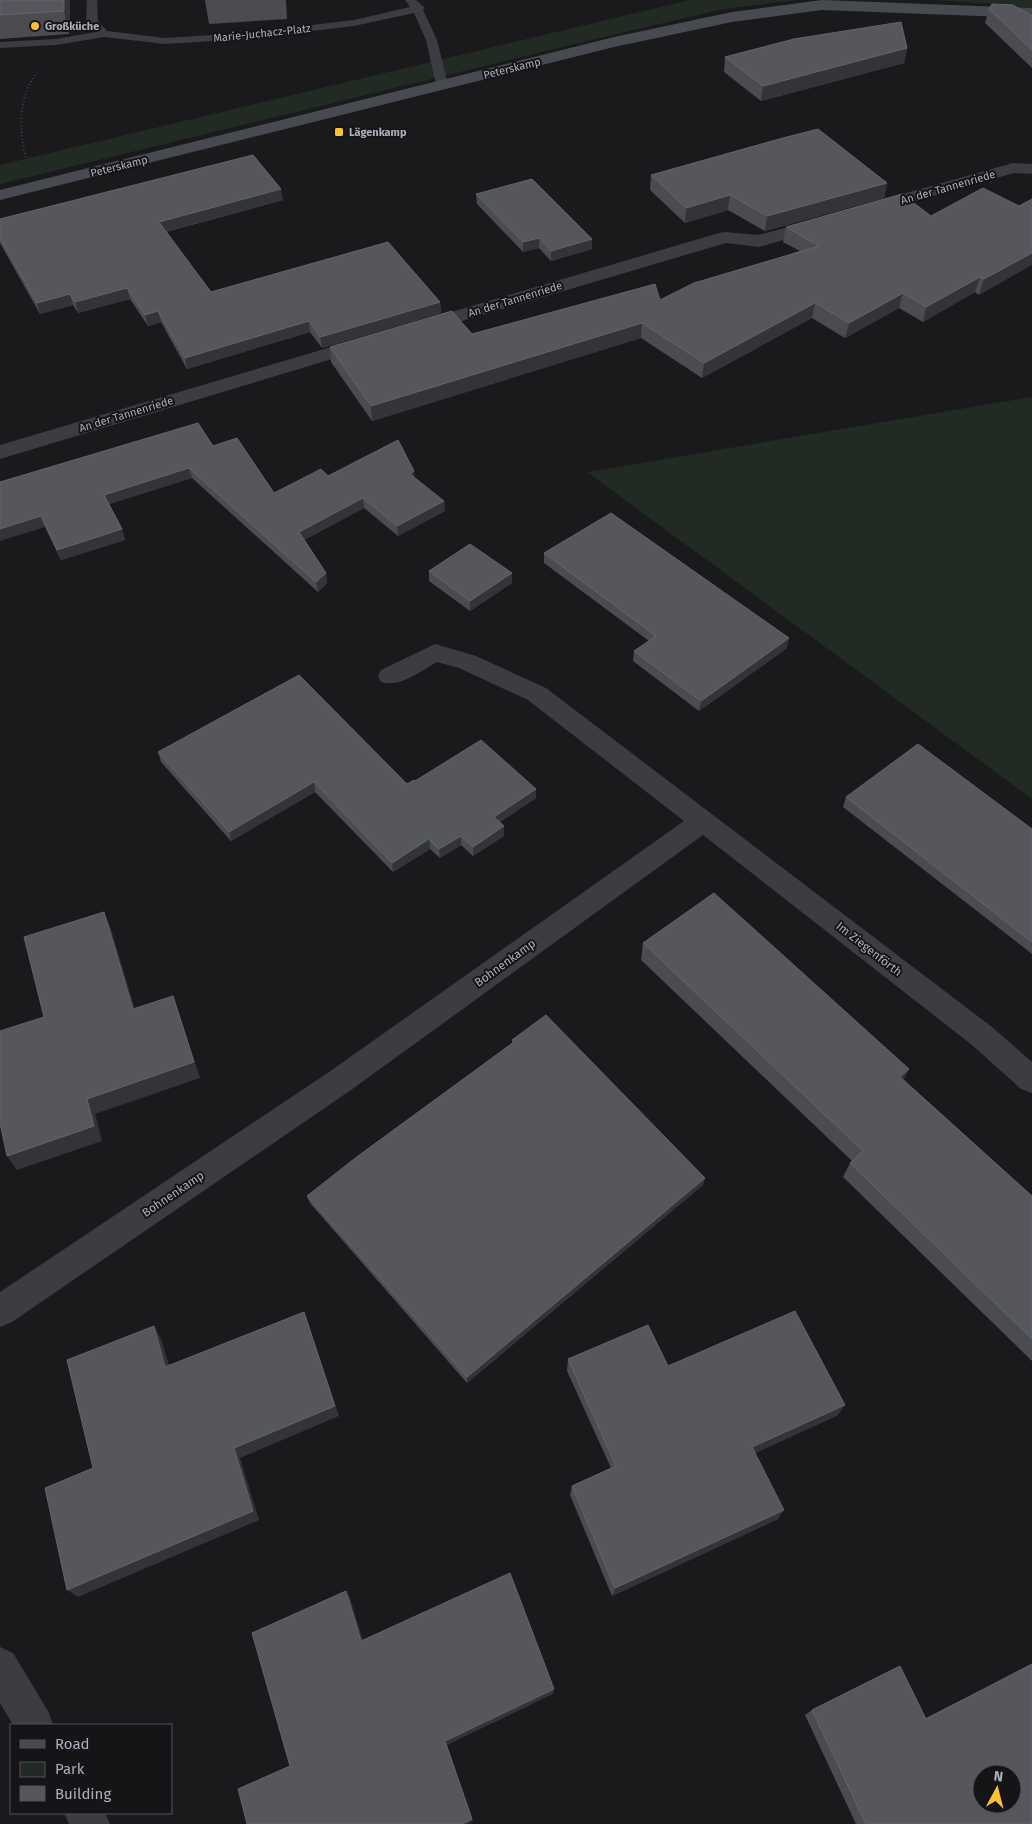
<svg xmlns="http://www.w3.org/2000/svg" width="1032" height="1824" font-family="'Fira Sans',sans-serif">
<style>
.green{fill:#212b23}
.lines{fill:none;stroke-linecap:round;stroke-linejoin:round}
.path{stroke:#404248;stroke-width:2;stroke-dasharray:1 2.5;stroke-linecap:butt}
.lane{fill:#3c3d43;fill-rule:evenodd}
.street{fill:#3c3d43;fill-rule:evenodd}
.secondary{fill:#484a52;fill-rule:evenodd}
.wall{fill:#4b4c51}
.shaded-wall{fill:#333437}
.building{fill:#56575d;stroke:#63656c;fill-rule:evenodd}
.poi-dot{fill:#fac234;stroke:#151517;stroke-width:2}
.labels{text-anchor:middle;stroke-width:4;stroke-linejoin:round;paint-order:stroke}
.far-poi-label{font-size:11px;font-weight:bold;fill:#acb0bc;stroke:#151517;text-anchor:start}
.far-street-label{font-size:11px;fill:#acb0bc;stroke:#151517}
.street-label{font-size:12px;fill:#acb0bc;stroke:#151517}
</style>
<rect width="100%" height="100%" fill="#1a1a1c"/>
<path class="green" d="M690 0H796L724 9 608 36 0 184V165Z
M935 0H1032V12L991 4Z
M1032 397V799L587 472Z"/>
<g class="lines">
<path class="path" d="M26 157C18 131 19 94 37 73"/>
<path class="lane" d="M87 0H97L98 21 107 31 165 38 245 33 354 20 410 7 405 0H416L425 8 423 10 437 40 448 85 442 89 436 85 426 40 414 13 354 26 245 39 165 44 104 37 56 45 0 48V42L56 39 96 32 86 22Z"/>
<path class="street" d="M1013 163 1032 164V174L1014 173 873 213 867 212 864 208 867 204Z
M819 219 825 220 828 224 825 228 766 245 759 247 726 243 428 331H414L411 327 414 323 719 233 725 232 758 235Z
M365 337 372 339 375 343 372 347 0 459V445Z
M435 644 476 656 546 688 992 1027 1032 1062V1093L1021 1089 972 1045 703 835 351 1090 12 1322 0 1327V1292L329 1072 684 821 528 700 459 668 437 662C421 671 400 688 381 682L378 676 381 670Z
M0 1647 13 1653 48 1711 53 1725H13L0 1703Z
M64 1813H105L110 1824H69Z"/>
<path class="secondary" d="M822 0 1032 8V18L822 10 732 22 614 47 0 200V190L614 37 732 12Z"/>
</g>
<path class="wall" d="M0 0H70L69 34 0 39Z
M205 0H286L287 19 209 24Z
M989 9 1032 16V68L985 23Z
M907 48 904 63 761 101 724 72 725 57Z
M651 175 887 183 884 198 765 231 728 210 685 223 650 190Z
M476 194 592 239V249L551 261 539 248 523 252 477 204Z
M283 200 166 232 211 292 440 302 441 313 322 348 310 332 187 369 161 322 148 326 130 299 78 313 73 305 40 314 0 243V219Z
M1019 206 979 295 975 292 923 322 899 308 845 338 812 318 702 378 641 338 372 421 331 362 330 347 472 334 660 300 800 251 783 242 786 227 931 216Z
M213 446 274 493 328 476 415 478 445 511 398 536 364 508 304 540 326 573 327 583 318 592 192 478 109 504 122 529 125 540 61 560 45 527 0 482Z
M544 553 787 648 699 711 633 661 634 651 649 641 544 563Z
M429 571 512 573V583L470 611 429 581Z
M158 752 407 784 415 781 536 798 500 822 504 836 473 856 461 845 440 858 430 849 393 872 315 792 231 841 161 762Z
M846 797 1032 829V954L843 807Z
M643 943 904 1080 1032 1196V1361L843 1177 850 1163 852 1161 641 960Z
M512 1040 705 1178 703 1185 467 1383 310 1203 307 1196 512 1043Z
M568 1359 668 1366 838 1415 755 1453 778 1519 612 1596 570 1495 572 1486 611 1468 567 1371Z
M1032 1664V1824H856L805 1715 812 1710 926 1718Z"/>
<path class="shaded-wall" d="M64 0H70L69 34 64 11Z
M907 48 904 63 761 101 763 86Z
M887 183 884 198 765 231 767 216Z
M281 189 283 200 161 233 159 222Z
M730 195 728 210 685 223 686 208Z
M539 238V248L523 252V242Z
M592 239V249L551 261V251Z
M1032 253V265L979 295 984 279Z
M980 277 975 292 923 322 926 307Z
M127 288 130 299 78 313 75 302Z
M903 293 899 308 845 338 849 323Z
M70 294 73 305 40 314 37 303Z
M440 302 441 313 322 348 320 337Z
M815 303 812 318 702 378 704 363Z
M158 311 161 322 148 326 145 315Z
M309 321 310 332 187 369 185 358Z
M642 323 641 338 372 421 371 406Z
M189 468 192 478 106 505 104 495Z
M414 471 415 481 410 474Z
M363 498 364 508 300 542 299 532Z
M444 501 445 511 398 536 397 526Z
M41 516 45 527 0 541V529Z
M122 529 125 540 61 560 57 550Z
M326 573 327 583 318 592 316 582Z
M512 573V583L470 611V601Z
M789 638 787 648 699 711 701 701Z
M314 782 315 792 231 841 229 832Z
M536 789V798L494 826V817Z
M504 826V836L473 856V847Z
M461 836V845L440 858 439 849Z
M429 839 430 849 393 872 392 863Z
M104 912 111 929 140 1026 133 1009Z
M173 996 179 1013 200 1078 95 1114 102 1141 17 1170 7 1156 87 1099Z
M909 1069 902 1084 900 1077Z
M705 1178 703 1185 467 1383V1377Z
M304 1312 339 1416 240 1458 259 1520 78 1597 67 1590 234 1448Z
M154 1326 161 1339 173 1378 165 1367Z
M845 1405 838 1415 747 1457 752 1447Z
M784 1510 778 1519 612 1596 615 1588Z
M346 1591 350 1598 365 1647 361 1641Z
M554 1689 553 1694 447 1745 473 1821 468 1824H462L445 1741Z"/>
<path class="building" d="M0 0H64V11L0 15Z
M992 4 1013 5 1032 16V50L989 9Z
M901 22 907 48 763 86 725 57 794 39Z
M818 129 887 183 767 216 730 195 686 208 651 175 783 138Z
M253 155 281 189 159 222 211 292 388 242 440 302 320 337 309 321 185 358 158 311 145 315 127 288 75 302 70 294 37 303 0 238V219Z
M532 179 592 239 551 251 539 238 523 242 476 194Z
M983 188 1019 206 1032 199V253L984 279 980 277 926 307 903 293 849 323 815 303 704 363 642 323 371 406 330 347 452 311 472 334 655 284 660 300 694 283 819 246 786 227 902 194 931 216Z
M198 423 213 446 237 438 274 493 321 469 328 476 398 440 414 471 410 474 444 501 397 526 363 498 299 532 326 573 316 582 189 468 104 495 122 529 57 550 41 516 0 529V482Z
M611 513 789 638 701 701 634 651 656 636 544 553Z
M470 544 512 573 470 601 429 571Z
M299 675 407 784 414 780 415 781 481 740 536 789 494 817 504 826 473 847 461 836 439 849 429 839 392 863 314 782 229 832 158 752Z
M918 744 1032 829V942L846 797Z
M714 893 909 1069 900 1077 1032 1196V1339L850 1163 863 1151 643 943Z
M104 912 133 1009 173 996 194 1062 87 1099 94 1126 7 1156 0 1123V1031L44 1017 24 937Z
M546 1015 705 1178 467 1377 307 1196 358 1156 514 1042 512 1040Z
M795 1311 845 1405 752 1447 784 1510 615 1588 572 1486 616 1466 568 1359 648 1325 668 1366Z
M304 1312 335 1406 234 1448 253 1511 67 1590 45 1488 93 1468 67 1360 154 1326 165 1367Z
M510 1573 554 1689 445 1741 472 1819 462 1824H247L238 1789 290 1766 252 1633 346 1591 361 1641Z
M1032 1664V1824H866L812 1710 900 1666 926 1719ZM982 1774H1012V1804H982Z"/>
<g class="poi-dot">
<circle cx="35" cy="26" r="5"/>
<rect x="334" y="127" width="10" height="10" rx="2.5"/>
</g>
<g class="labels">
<g class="far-poi-label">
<text x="45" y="30">Großküche</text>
<text x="349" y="136">Lägenkamp</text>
</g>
<g class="far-street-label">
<text transform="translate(262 33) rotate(-6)" y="4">Marie-Juchacz-Platz</text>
<text transform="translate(512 68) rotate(-14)" y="4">Peterskamp</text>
<text transform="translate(119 166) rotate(-14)" y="4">Peterskamp</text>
<text transform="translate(948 187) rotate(-16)" y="4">An der Tannenriede</text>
<text transform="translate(515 299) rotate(-17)" y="4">An der Tannenriede</text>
<text transform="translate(126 414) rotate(-17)" y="4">An der Tannenriede</text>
</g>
<g class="street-label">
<text transform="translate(869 949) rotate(38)" y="4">Im Ziegenförth</text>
<text transform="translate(505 963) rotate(-36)" y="4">Bohnenkamp</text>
<text transform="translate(173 1194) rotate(-34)" y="4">Bohnenkamp</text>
</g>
</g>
<rect x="10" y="1724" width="162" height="90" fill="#151517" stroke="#515359"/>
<rect x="20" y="1740" width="25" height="8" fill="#484a52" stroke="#515359"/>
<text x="55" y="1749" font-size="15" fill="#acb0bc">Road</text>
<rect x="20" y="1762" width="25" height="15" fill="#212b23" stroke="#515359"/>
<text x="55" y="1774" font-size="15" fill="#acb0bc">Park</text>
<rect x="20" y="1786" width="25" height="15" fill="#56575d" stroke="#515359"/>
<text x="55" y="1799" font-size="15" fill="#acb0bc">Building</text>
<g transform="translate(997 1789) rotate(7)"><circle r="24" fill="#151517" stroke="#515359"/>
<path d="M0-4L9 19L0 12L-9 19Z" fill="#fac234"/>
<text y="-8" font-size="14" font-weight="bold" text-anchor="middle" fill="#acb0bc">N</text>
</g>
</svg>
